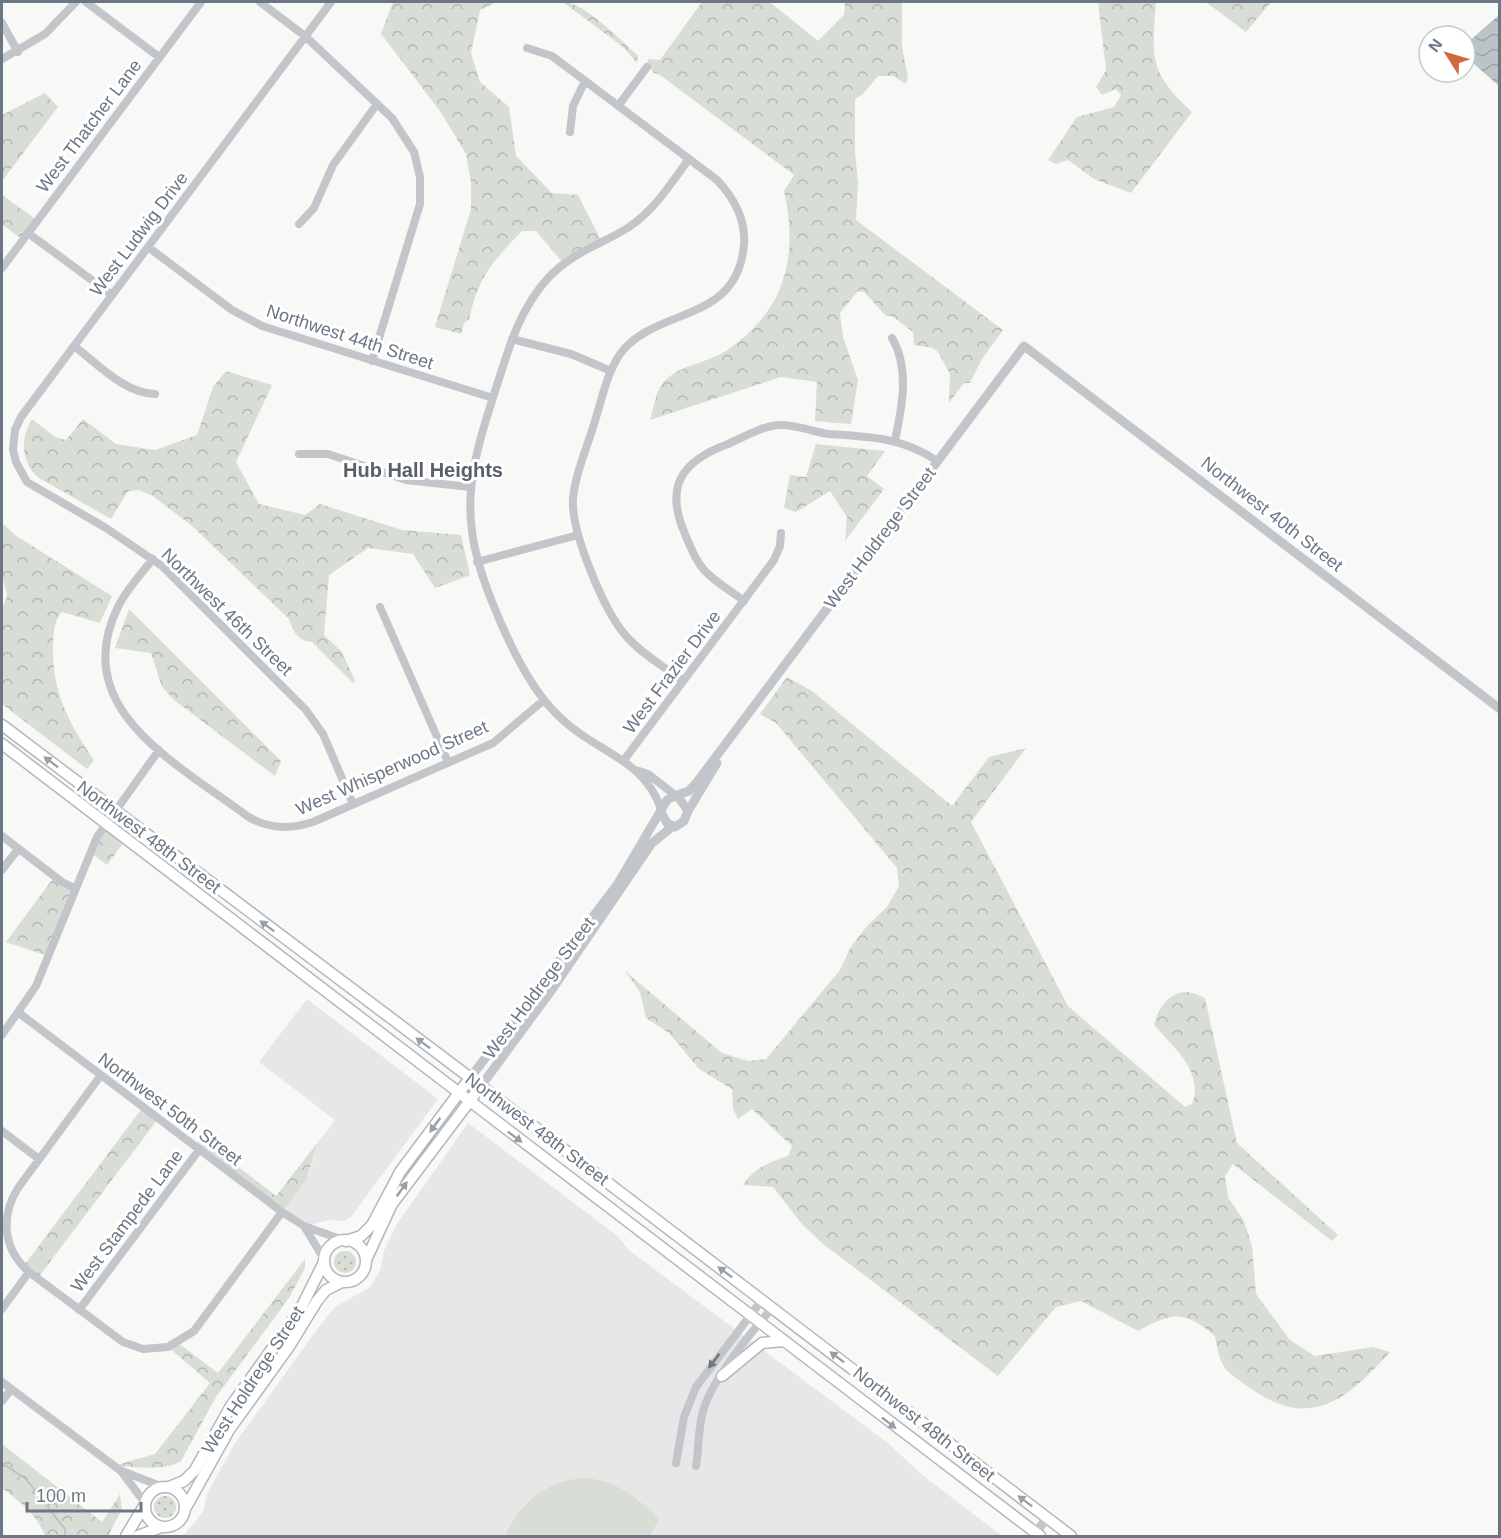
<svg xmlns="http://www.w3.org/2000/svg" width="1501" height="1538" font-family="Helvetica,sans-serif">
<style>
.built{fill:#e6e7e6}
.grass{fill:#d8ddd6}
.forest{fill:url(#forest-crowns)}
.garden{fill:url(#garden-dots)}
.water{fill:url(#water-waves)}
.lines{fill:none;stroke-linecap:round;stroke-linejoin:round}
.stream{stroke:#bac3c8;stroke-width:2}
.secondary-casing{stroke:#b3b7bc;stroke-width:13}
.minor{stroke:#c2c5c9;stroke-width:8}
.tertiary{stroke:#c2c5c9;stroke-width:9}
.secondary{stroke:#fff;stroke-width:10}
.oneway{fill:#97a0a9}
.oneway2{fill:#6b7784}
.labels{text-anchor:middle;stroke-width:6;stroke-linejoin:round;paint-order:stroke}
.street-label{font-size:18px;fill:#6b7784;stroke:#fff}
.neighbourhood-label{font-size:20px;font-weight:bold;fill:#58616a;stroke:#fff}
</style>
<defs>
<pattern id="forest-crowns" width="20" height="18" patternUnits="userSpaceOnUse" patternTransform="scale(1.5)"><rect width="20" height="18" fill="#d8ddd6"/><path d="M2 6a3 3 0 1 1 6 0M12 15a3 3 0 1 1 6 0" fill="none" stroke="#b3b8b3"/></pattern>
<pattern id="garden-dots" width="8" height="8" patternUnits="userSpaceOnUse" patternTransform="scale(1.5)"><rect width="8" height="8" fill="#d8ddd6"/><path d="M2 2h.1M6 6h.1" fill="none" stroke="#b3b8b3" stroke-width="1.8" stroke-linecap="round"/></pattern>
<pattern id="water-waves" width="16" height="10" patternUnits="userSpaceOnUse" patternTransform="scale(1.5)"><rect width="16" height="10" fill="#bac3c8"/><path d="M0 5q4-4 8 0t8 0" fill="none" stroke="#9ba3a8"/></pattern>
</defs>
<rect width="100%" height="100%" fill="#f8f8f6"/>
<path class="built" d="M307 999 438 1099 351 1217 344 1221 330 1220 304 1226 282 1212 309 1174 318 1142 335 1120 259 1062Z
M468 1123 615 1234 630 1251 889 1444 921 1474 1002 1536H183L203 1512 207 1494 235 1443 321 1324 336 1306 369 1288 380 1271 384 1251 397 1224Z"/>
<path class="grass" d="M581 1478C615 1479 635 1496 659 1519L650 1536H505C521 1503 543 1483 581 1478Z"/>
<path class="forest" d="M393 2H497L480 10 471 53 480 82 509 107 516 156 552 193 578 195 601 240 564 264 536 231H522C492 262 478 277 469 320L464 323 461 334 435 327 471 209V183L466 154 440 111 381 34Z
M563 2C582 1 620 39 635 53L638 56 637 63 623 47Z
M702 2H770L818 41 844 15 845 2H902V47L908 77 906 84 893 76H878L863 94 855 99V151L858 182 856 220 1003 330 982 359 970 383H964L949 403 950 374 938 352 933 348 914 345 913 332 892 316H886L864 292 858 291 840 313 843 337 858 380 851 424 815 421 817 382 781 377 650 420C653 410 655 398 659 389 670 366 706 364 726 351 785 311 799 258 784 191L794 175 660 75 654 73 647 64 648 59 660 60Z
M1098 2H1156C1152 58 1148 71 1192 112L1131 193 1094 179 1068 160 1056 164 1048 160 1077 117 1114 107 1121 95 1116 89 1102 95 1096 87 1106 70Z
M1206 2H1271L1246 32Z
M45 93 58 107 2 181V115Z
M2 195 37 220 23 240 2 224Z
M226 371 272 385 236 462 259 504 305 515 320 504 402 530 461 535 470 575 435 588 413 554 368 548 329 575 324 635 342 652 355 681 353 683 312 642C298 641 293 632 289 619L192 526 153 496 139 490 128 491 111 519 39 478C21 463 20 439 32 419L55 437 66 440 83 419 116 444 155 450 197 435 213 387Z
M816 444 885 451 867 476 884 489 845 541 847 517 830 491 796 512 784 508 790 475 806 477Z
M2 523 15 535 112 596 100 623 62 612C54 619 53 636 53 647 52 691 69 724 94 760L87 769 2 704V610L7 595 2 575Z
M129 609 281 761 275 776 174 700 162 687 151 653 115 648Z
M787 677 812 691 952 806 989 757 1026 748 971 822 1068 1006 1185 1107 1192 1104C1205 1072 1172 1046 1154 1025 1157 1010 1169 992 1186 992 1192 992 1200 996 1205 998L1237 1143 1338 1235 1332 1241 1233 1164 1225 1176 1228 1197 1244 1221 1252 1246 1256 1294 1290 1340 1315 1356 1373 1347 1390 1352C1349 1397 1313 1431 1253 1390 1225 1370 1221 1371 1215 1336 1184 1310 1173 1312 1138 1331L1081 1301 1056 1307 998 1376 823 1244 802 1224 773 1187 743 1185C754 1168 769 1162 788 1156L792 1146 752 1109 738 1119 733 1109 732 1089 699 1069 669 1033 646 1018 640 992 625 971 722 1053 748 1061 766 1059 840 970 850 948 867 926 887 907 899 886 897 868 776 723 760 714Z
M105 822 127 838 107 865 89 851Z
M54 877 74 888 48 956 6 942Z
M143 1107 158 1119 37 1279 23 1267Z
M201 1138 276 1196 318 1142 307 1178 282 1212 194 1147Z
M305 1259V1268L289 1298 216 1397 181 1461C163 1472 135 1466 113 1466L155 1454 210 1383 168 1347 178 1343 218 1373Z
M2 1444 102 1522 120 1494 122 1509 108 1536H45C36 1513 21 1503 2 1488Z"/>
<path class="garden" d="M334 1262a11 11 0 1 1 22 0a11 11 0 1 1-22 0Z
M154 1507a11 11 0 1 1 22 0a11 11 0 1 1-22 0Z"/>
<path class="water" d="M1499 15V86L1465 56 1467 43Z"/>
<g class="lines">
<path class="stream" d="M2 1463 26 1479 65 1529V1536"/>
<defs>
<path id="secondary" d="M2 725 481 1086 1071 1536
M2 744 1040 1536
M324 1261a21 21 0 1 1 42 0a21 21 0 1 1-42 0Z
M346 1241 361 1236 372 1225 400 1172 470 1078
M366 1260 392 1204 481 1086
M722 1376 762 1343 784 1341
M145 1507a20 20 0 1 1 40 0a20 20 0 1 1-40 0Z
M169 1487 184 1481 195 1470 231 1406 300 1310 324 1262
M185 1509 229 1430 288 1348 317 1301 326 1290 342 1282
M126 1536 144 1506
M138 1536 161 1527"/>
</defs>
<use href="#secondary" class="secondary-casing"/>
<path class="minor" d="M86 2 159 57
M260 2 305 36 392 118 414 152 420 177V204L372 361
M331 2 21 417 15 430 13 450 16 462 27 482 106 528 162 566 306 710 323 734 353 804
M2 23 18 52
M527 48 552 56 717 180C734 198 746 220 744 245 737 322 662 307 624 349 607 369 602 400 594 424 587 448 575 474 573 499 571 532 604 611 626 636 642 654 664 667 683 681
M2 59 45 34 76 2
M618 106 647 67
M570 132 573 106 585 81
M299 224 314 208 333 165 377 104
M28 233 112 295
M148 247 232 310 262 326 493 398
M2 268 201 2
M892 338C910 368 902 408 895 440
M512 339 571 354 611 371
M74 346C98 364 124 393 155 394
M299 454H328L406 480 470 487
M153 559C141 574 126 590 118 607 67 710 180 765 247 816 268 829 289 830 313 822L493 743 544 700
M477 562 578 535
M744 601C731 591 715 582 704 570 695 560 690 546 685 534 664 486 682 461 728 444 744 437 762 426 779 425 796 424 812 432 829 434 869 437 902 437 937 461
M380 607 448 762
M624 760 774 560 780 546 781 533
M639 771 648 774 675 795
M661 809C648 770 617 758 585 737 565 724 547 706 534 686 518 662 506 636 495 609 456 517 468 474 498 382 510 344 521 307 549 277 574 251 601 245 629 227 655 210 671 183 689 159
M2 836 62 882 74 888
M2 870 18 849
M19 1013 282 1212 304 1226 343 1240
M2 1035 36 986 97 837 159 750
M101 1075 18 1188C0 1217 3 1249 29 1272L123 1342 143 1349 168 1347 194 1331 282 1212
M2 1131 39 1159
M304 1226 324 1259
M2 1309 29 1272
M79 1310 199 1150
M2 1382 121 1471 145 1503
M2 1401 11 1389
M676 1463 684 1417 696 1387 762 1300
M696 1466C699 1448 698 1428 703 1411 712 1379 750 1334 772 1308
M122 1471 163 1487"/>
<path class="tertiary" d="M677 795 689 791 697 782 1024 346 1500 709
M688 811 717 763
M470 1078 617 885 667 800 677 795 688 811 684 821 675 827 667 823 661 812
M481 1086 551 991 652 843 672 827
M1033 1536 1047 1518"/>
<use href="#secondary" class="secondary"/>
</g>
<defs><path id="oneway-solid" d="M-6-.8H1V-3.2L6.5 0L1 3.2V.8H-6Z" transform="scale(1.5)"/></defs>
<g class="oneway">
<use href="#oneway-solid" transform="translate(51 762) rotate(-143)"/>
<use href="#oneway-solid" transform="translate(267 926) rotate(-143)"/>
<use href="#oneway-solid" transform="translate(423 1043) rotate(-143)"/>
<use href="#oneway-solid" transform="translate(435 1125) rotate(126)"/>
<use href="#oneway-solid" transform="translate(515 1137) rotate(37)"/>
<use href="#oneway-solid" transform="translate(402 1189) rotate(-54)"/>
<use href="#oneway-solid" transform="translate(725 1272) rotate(-143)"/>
<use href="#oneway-solid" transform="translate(837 1357) rotate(-143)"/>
<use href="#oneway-solid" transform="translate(889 1423) rotate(38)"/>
<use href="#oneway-solid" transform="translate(1025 1501) rotate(-143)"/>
</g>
<use class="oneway2" href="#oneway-solid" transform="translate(714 1361) rotate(127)"/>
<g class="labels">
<g class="street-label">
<text transform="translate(89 126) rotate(-53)" y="6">West Thatcher Lane</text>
<text transform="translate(139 234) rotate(-53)" y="6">West Ludwig Drive</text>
<text transform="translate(350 337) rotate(18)" y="6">Northwest 44th Street</text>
<text transform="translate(1272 514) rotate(38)" y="6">Northwest 40th Street</text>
<text transform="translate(880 538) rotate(-53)" y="6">West Holdrege Street</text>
<text transform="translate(227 612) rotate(44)" y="6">Northwest 46th Street</text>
<text transform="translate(672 672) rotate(-53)" y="6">West Frazier Drive</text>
<text transform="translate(392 768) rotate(-24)" y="6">West Whisperwood Street</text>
<text transform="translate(149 837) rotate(37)" y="6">Northwest 48th Street</text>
<text transform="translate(539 988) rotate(-53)" y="6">West Holdrege Street</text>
<text transform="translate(170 1109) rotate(37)" y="6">Northwest 50th Street</text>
<text transform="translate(537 1129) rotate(37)" y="6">Northwest 48th Street</text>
<text transform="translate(127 1221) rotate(-53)" y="6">West Stampede Lane</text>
<text transform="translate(253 1380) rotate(-57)" y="6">West Holdrege Street</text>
<text transform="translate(924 1424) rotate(38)" y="6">Northwest 48th Street</text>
</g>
<g class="neighbourhood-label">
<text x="423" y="477">Hub Hall Heights</text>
</g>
</g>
<rect width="1501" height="1538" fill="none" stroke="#6b7784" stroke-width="6"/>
<g transform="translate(1447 54) rotate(307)"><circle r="28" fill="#ffffff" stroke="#c4c9ce" stroke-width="1.5"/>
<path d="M0-4.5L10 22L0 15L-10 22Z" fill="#d0683e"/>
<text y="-9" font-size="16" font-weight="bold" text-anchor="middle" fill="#6b7784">N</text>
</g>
<path d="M27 1502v9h114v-9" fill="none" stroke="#6b7784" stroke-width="3"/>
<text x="36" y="1502" font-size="18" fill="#6b7784" stroke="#ffffff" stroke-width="4.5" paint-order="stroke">100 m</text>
</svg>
